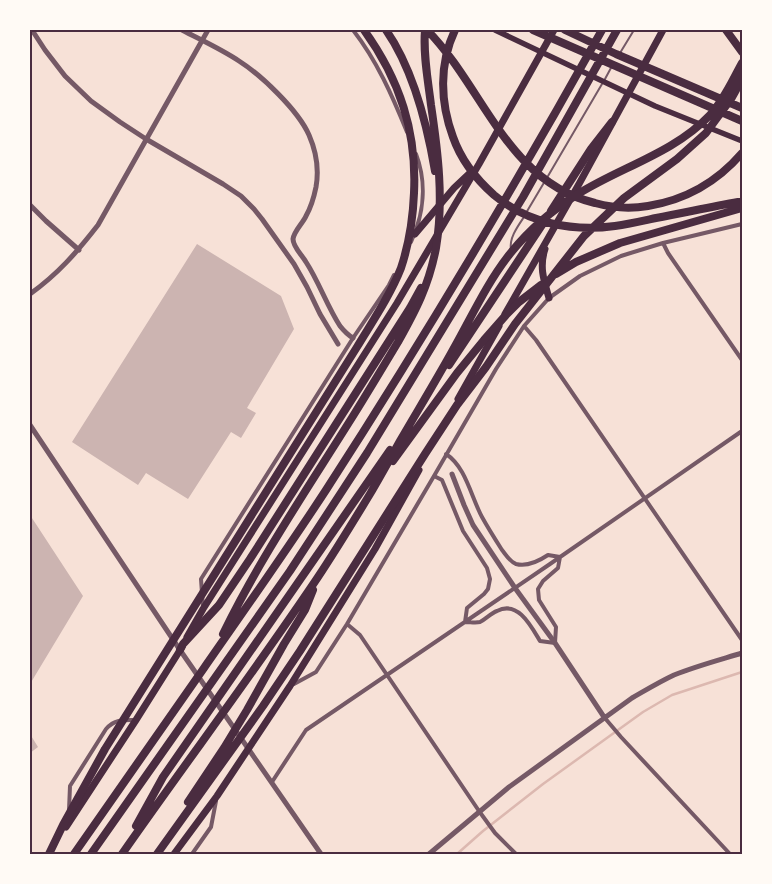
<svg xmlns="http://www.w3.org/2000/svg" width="772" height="884" font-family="'Titillium Web',sans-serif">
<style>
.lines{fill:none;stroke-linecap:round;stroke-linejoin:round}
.stream{stroke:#dcb8b0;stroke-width:2.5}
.building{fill:#ccb4b1}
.service{stroke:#755966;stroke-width:2}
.minor{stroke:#755966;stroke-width:4}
.tertiary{stroke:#755966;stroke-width:5}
.secondary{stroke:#4a2c40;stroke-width:5.5}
.trunk{stroke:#4a2c40;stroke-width:7}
.motorway{stroke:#4a2c40;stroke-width:8}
.neatline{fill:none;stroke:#4a2c40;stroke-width:2}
</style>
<rect width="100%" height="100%" fill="#f7e1d7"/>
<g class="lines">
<path class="stream" d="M457 854 483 831 543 784 643 712 672 695 742 672"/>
</g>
<path class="building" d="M197 244 281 296 294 329 247 408 256 413 241 438 231 432 188 499 146 473 138 485 72 442Z
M30 515 83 596 30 684Z
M30 734 38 747 30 753Z"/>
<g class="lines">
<path class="service" d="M620 53 634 30
M605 79 612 66
M548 176 602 84
M526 213 545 181
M511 249C509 238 518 226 524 217"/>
<path class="minor" d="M353 30C377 61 392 95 407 132
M411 242C424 214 427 183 416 154
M663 243 668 253 742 360
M524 326 536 340 742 640
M434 476 442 480 463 531 487 568 490 579 488 589 484 594 467 608 465 622C470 622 476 623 480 622 486 619 491 613 497 611 518 600 531 626 540 641L555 643 556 627 539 600 538 589 543 581 558 568 560 557 548 555C539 561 527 567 516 564 510 562 506 555 502 550 495 539 488 528 482 517 471 497 466 467 446 454
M203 607 201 579 353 338 389 285 394 275
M347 624 360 635 479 811 495 833 516 854
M294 684 316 672 347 624 434 476 496 369 524 326 549 298 580 276 621 256 663 243 742 224
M604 717 621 737 730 854
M272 782 306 730 550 564 742 431
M69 810 70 786 106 729C115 719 124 720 136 720
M192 854 211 827 216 801"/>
<path class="tertiary" d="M32 30 45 50 65 76 91 101 120 122 146 139 223 184 241 196 254 209 262 219 294 264 307 287 320 314 338 344
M182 30C201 40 221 49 239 61 261 75 298 110 309 135 316 151 319 170 316 187 314 197 311 207 306 216 303 223 294 231 293 239 293 247 302 255 306 262 319 282 327 306 340 326 344 331 348 335 353 338
M30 205 46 221 79 250
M30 294C58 274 77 252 98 225L208 30
M30 425 180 650 321 854
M452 474 464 505 473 525 515 588 555 643 604 717
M429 854 509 787 632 698C646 690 659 682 674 675 696 666 719 660 742 653"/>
<path class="secondary" d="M495 30 655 106 742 141"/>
<path class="trunk" d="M415 234 454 188 472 171
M545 249C539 267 544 281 549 298
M505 314 579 184 663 30
M458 399 499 326
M187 637 203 609 397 303 479 164 554 30
M66 827 136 720 182 647
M174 854 217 796 290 686 375 549 419 470"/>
<path class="motorway" d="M386 30C413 69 427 124 435 171
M427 30C484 88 507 182 595 203 613 208 630 209 648 206 685 200 717 182 742 153
M455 30C439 64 440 102 453 137 461 160 476 179 494 195 527 223 572 232 615 226 629 224 642 221 656 218 683 213 710 207 738 202H742
M533 30 742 121
M565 30 616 54 742 108
M726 30 742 52
M551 211 591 149 612 122
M556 274 576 262 620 243 742 208
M449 365 542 225
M393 461 457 373 484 340 506 315 519 302 541 285
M223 634C260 558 308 488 353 416 368 392 383 367 398 342 416 310 429 285 436 248 444 200 438 152 431 105 428 80 423 55 425 30
M180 650 183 644 219 605 250 559 410 308 421 288
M188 802 224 748 247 710 284 644 305 610 313 590
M136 826 163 777 390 450
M49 854 63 825 105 749 357 347C372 322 390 296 401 268 409 244 413 218 414 193 417 132 400 80 364 30
M74 854C117 792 160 730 204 668 245 609 287 550 326 490 423 340 515 186 602 30
M91 854 290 571 367 453 523 197 617 30
M122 854C187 761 255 671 318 577 336 550 353 522 370 494 380 477 390 459 400 441 418 410 437 379 454 348 472 316 487 283 509 255 528 231 552 210 578 194 621 167 674 153 710 115 724 100 732 81 742 63
M157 854 263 706 300 651 425 454 457 405 486 367 515 324 584 236 624 198 677 159 706 133 731 99 736 90 742 71"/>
</g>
<rect width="772" height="884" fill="none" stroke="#fffaf5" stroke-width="62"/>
<rect x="31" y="31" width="710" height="822" class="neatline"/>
</svg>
